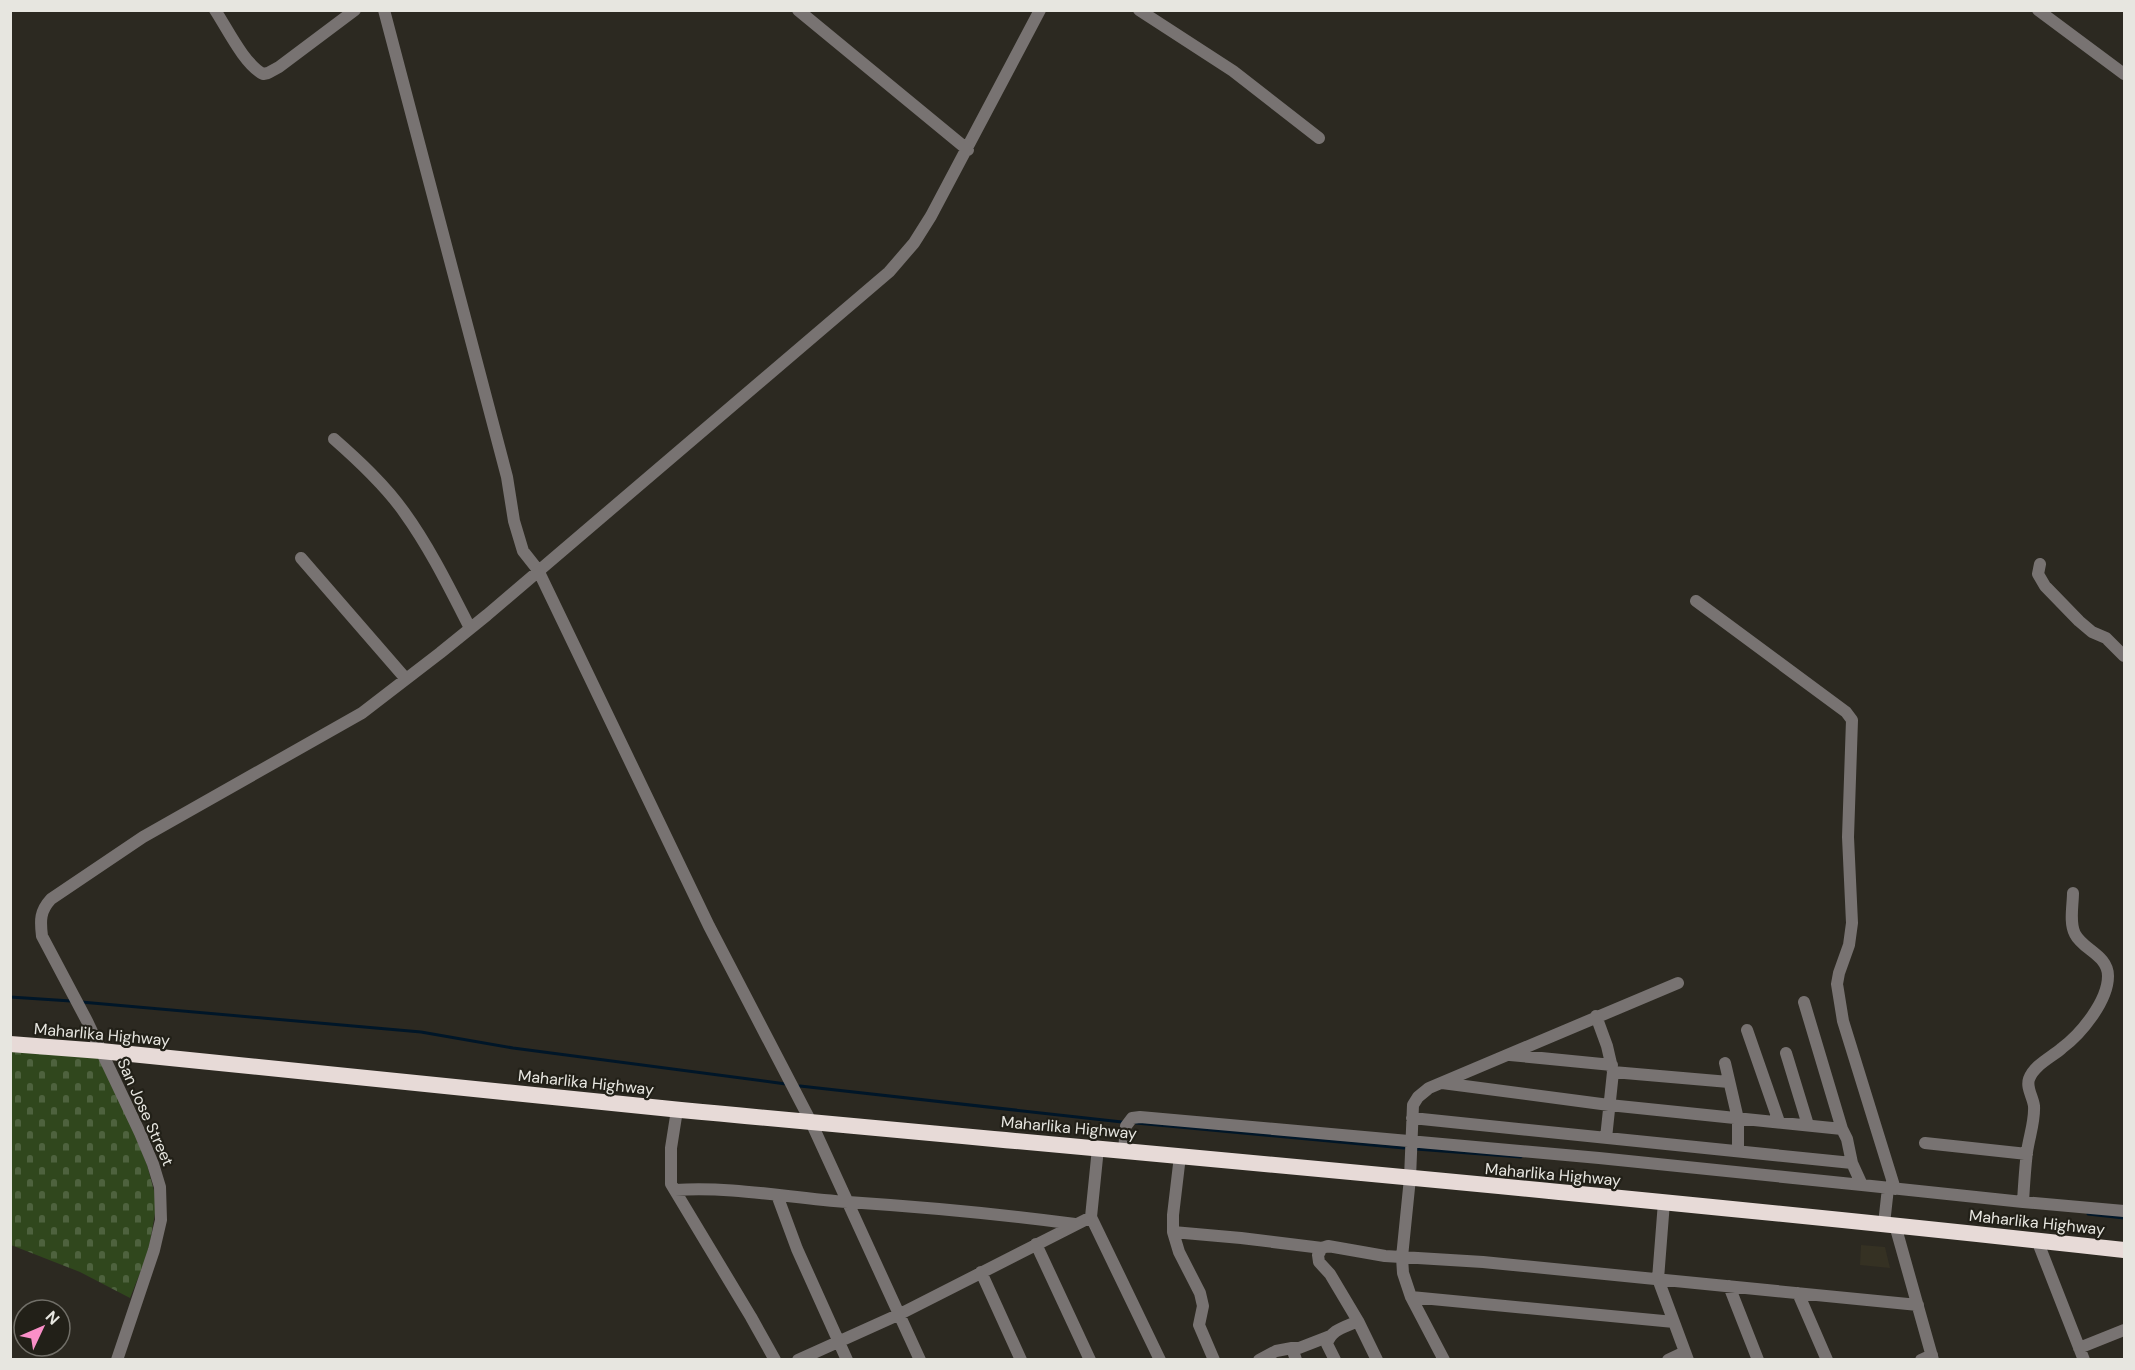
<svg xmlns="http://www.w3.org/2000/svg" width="2135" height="1370" font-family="'DM Sans',sans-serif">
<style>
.built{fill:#353123}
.cemetery{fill:url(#cemetery-stones)}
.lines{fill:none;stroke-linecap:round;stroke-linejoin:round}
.stream{stroke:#001628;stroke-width:3}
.minor{stroke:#787372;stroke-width:12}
.highway{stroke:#e7dad7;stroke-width:16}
.labels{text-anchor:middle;stroke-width:4.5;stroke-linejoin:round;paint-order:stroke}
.street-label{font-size:16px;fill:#e7e6e0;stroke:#222018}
</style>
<defs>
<pattern id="cemetery-stones" width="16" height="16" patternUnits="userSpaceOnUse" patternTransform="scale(1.5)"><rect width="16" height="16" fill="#30471d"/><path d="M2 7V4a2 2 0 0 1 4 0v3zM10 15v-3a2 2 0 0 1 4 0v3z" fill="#4e623e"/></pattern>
</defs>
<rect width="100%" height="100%" fill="#2c2921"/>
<path class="built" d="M1861 1245 1885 1247 1890 1268 1860 1265Z"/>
<path class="cemetery" d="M10 1052 98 1057 128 1116 147 1165 157 1202 148 1253 130 1298 80 1272 11 1245Z"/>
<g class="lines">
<path class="stream" d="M10 997 71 1001
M81 1002 421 1032 513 1048 786 1084
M800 1086 1122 1122
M1136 1123 1404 1148
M1416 1149 1521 1157
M2088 1214 2124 1218"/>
<path class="minor" d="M215 10C227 28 244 64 263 74L268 73 279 67 355 10
M384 10 507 477 514 521 523 551 538 570 709 926 811 1122 920 1360
M798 10 968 150
M1139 10 1233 71 1319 138
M2038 10 2124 74
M334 439C359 461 385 485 404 512 430 548 450 589 470 628
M301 558 406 679
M2040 564 2038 574 2045 586 2079 621 2092 632 2106 638 2124 656
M1696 601 1846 712 1852 720 1848 837 1852 923 1849 945 1839 973 1837 984 1843 1021 1895 1189
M1804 1002 1842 1129
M1596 1016 1607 1046 1613 1072 1606 1138
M1747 1030 1779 1122
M1786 1053 1808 1125
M1510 1055 1612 1065
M1725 1063 1738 1119V1151
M1613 1072 1729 1082
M1442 1083 1609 1105 1842 1129 1847 1139 1852 1163 1862 1185 2023 1202C2024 1185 2025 1168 2027 1152 2029 1137 2035 1121 2034 1106 2033 1097 2026 1088 2029 1079 2034 1065 2052 1057 2062 1048 2081 1034 2108 1001 2108 976 2108 955 2083 950 2075 934 2069 923 2073 905 2073 893
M677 1110 671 1148V1184L751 1317 775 1360
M1412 1118 1852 1163
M1925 1143 2027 1154
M1098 1148 1091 1217 1160 1360
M1124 1151 1126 1126 1132 1118 1140 1117 1599 1158 1862 1185
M1180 1156 1173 1215V1232L1179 1252 1200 1293 1203 1306 1199 1325 1214 1360
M675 1190C732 1186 790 1198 848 1202 924 1207 1000 1214 1075 1224
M777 1195 797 1249 847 1360
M1664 1202 1658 1279 1688 1360
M2023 1202 2124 1211
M1884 1224 1888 1188
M1895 1225 1933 1360
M1173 1232 1241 1238 1322 1248
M2037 1240 2084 1360
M1036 1244 1090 1360
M981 1272 1021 1360
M1729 1286 1758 1360
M1798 1293 1827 1360
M1411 1297 1674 1322
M1358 1321 1330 1274 1319 1262 1318 1255 1322 1248 1328 1246 1385 1256 1483 1262 1918 1305
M1292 1348H1299L1330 1336
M2079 1348 2124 1330
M117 1360 154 1250 161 1220 160 1187 153 1164 140 1133 87 1021 42 936C40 920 40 911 51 899L143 837 362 713 440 653 487 615 889 272 914 243 931 216 1040 10
M798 1360 900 1314 1091 1217
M1259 1360 1276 1351 1292 1348 1296 1360
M1335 1360 1327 1344C1331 1329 1346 1327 1358 1321L1377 1360
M1444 1360 1411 1297 1403 1273 1402 1257 1410 1178 1413 1105 1418 1097 1429 1088 1678 983
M1668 1360 1685 1352
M1921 1360 1932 1355"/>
<path class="highway" d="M10 1044 101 1051C294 1071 487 1092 681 1110 1162 1155 1644 1197 2124 1250"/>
</g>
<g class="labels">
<g class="street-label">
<text transform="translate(102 1034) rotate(5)" y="6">Maharlika Highway</text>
<text transform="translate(586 1082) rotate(6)" y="6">Maharlika Highway</text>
<text transform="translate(146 1112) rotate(66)" y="6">San Jose Street</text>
<text transform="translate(1069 1127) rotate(5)" y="6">Maharlika Highway</text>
<text transform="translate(1553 1174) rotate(5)" y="6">Maharlika Highway</text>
<text transform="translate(2037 1222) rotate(6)" y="6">Maharlika Highway</text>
</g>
</g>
<rect width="2135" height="1370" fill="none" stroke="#e7e6e0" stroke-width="24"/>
<g transform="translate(42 1328) rotate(46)"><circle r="28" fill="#222018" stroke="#716f68" stroke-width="1.5"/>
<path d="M0-4.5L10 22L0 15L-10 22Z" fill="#fa8fc8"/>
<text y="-9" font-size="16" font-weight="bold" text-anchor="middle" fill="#e7e6e0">N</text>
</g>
</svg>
